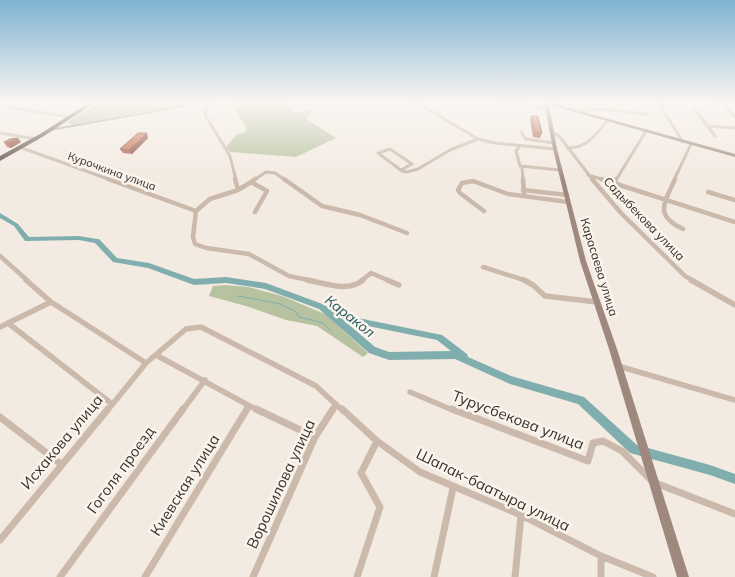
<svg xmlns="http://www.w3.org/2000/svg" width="735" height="577" font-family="Mulish,sans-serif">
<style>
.green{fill:#b7c2a1}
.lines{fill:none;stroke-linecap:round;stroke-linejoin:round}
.stream{stroke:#80aeaf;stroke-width:1}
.river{fill:#80aeaf;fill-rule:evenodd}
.street-far3{stroke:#cbbaac;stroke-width:3}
.street-far2{stroke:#cbbaac;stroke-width:4.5}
.street-far1{stroke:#cbbaac;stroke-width:5.5}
.street{stroke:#cbbaac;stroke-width:7}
.secondary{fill:#9f897e;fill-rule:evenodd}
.highway{fill:#5a4942;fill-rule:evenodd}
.wall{fill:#a75944}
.shaded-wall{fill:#884937}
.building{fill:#c2684f;stroke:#884937}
.labels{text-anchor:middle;stroke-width:5;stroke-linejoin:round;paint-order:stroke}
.far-street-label{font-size:11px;fill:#392f2b;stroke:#faf4ed}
.street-label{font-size:12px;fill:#392f2b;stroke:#faf4ed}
.water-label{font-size:14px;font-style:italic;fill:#21585a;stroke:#faf4ed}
.near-street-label{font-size:15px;fill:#392f2b;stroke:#faf4ed}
</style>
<rect width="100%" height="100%" fill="#f3eae1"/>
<path class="green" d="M99 102H205L72 126 68 122Z
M244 102H279L297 113 313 109 306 119 336 138 296 157 230 152 226 147 237 134 244 133 247 129 232 105Z
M225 285 248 287 282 296 325 314 368 353 363 357 317 326 286 320 246 306 209 296 213 286Z"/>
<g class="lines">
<path class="stream" d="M262 106 285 125
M238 296 280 304 295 311 299 317 323 323 331 331"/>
<path class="river" d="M0 213 18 224 29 237 79 236 97 239H99L117 258 149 263 194 279 226 277 266 283 325 305 330 309 358 318 442 335 467 354 468 357 511 376 584 397 637 445 710 465 735 474V484L710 475 630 453 578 404 510 384 455 359 389 360 369 353 319 309 265 289 226 283 194 285 148 268 113 262 95 243 79 240 25 241 14 226 0 218ZM341 318 358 324 437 340 451 351 389 352 375 347Z"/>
<path class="street-far3" d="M416 102 478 139 495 143 555 149
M500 102 548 108
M658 102 683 142
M718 102 735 103
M722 102 735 117
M204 103 207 108 205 115 230 156 236 180
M0 106 70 117
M694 108 715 136
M576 111 600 109 647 114
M707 126 735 128
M521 132 526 139 554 143
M552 132 559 136 593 180
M0 133 37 139
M520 146 516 151 520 166 560 170
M22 148 111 180
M567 148C587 148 595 136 607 121
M522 167 523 180
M401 170 412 164 390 149 378 153 402 171 407 172 418 169 450 150 478 139
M588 175 605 180
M254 180 266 172 275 173 285 180
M616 180 646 131
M674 180 691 144"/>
<path class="street-far2" d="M108 179 196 211
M235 179 238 190
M284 179 322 206 360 215 407 233
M523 179 524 193
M592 179 621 213 685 276 694 281
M601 179 735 222
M675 179C664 204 654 215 683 229
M251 182 255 179
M614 183 616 179
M523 190 567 195
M708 192 735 200
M196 211 193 237 195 244 206 248 249 254 289 276 313 281
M196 211 210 199 238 190 251 182 267 191 255 212
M484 211 460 193 458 190 462 183 473 181 508 194 568 202
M0 256 28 281
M483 267 527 281
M361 281 371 273 390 281"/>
<path class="street-far1" d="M26 280 51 302 146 363 186 329 201 327 316 386 343 411
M307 280C325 283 348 293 363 280
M387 280 399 285
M524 280 533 285 545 296 597 302
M691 280 735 305
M8 323 112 404
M0 327 51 302
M156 355 259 411
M618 366 735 400
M410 392 455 411
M107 411 146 363
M182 411 205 380
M246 411 249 406
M332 411 336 404"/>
<path class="street" d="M256 409 315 437
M342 409 377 441 420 472 521 515 601 556 653 577
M452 409 588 461 593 443 603 441 622 451 653 482 735 514
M0 417 61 464
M0 540 108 409
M601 556V577
M60 577 183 409
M145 577 247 409
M253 577 315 437 333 409
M357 577 380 507 361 473 377 441
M434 577 453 488
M515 577 521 515"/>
<path class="secondary" d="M206 102H212L50 131 48 130 50 129Z
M544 102H548L735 154V157L549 105 557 149 586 261 617 349 689 577H677L609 349 580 261 553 149Z"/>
<path class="highway" d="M90 102H96L44 136 0 161V156L40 134Z"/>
</g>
<path class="wall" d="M531 116 542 133 540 138 533 137 530 120Z
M148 138 132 154 123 153 120 149Z
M4 142H21L11 148 7 147Z"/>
<path class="shaded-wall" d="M147 133 148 138 132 154 129 150Z
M18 138 21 142 11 148 8 143Z"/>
<path class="building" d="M531 116H538L542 133 535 132Z
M138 133H147L129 150 120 149Z
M18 138 8 143 4 142 10 139Z"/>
<linearGradient id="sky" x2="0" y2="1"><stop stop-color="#7eb2d1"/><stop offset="0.56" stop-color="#faf6f2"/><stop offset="1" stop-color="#faf6f2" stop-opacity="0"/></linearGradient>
<rect width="735" height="182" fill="url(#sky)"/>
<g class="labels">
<g class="far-street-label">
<text transform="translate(112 171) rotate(20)" y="4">Курочкина улица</text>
</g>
<g class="street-label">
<text transform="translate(644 219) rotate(46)" y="4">Садыбекова улица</text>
<text transform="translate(599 267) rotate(73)" y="4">Карасаева улица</text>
</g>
<g class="water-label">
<text transform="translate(350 316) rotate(38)" y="5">Каракол</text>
</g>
<g class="near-street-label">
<text transform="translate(518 420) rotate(21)" y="5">Турусбекова улица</text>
<text transform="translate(62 442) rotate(-50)" y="5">Исхакова улица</text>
<text transform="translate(121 470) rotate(-54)" y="5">Гоголя проезд</text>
<text transform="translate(281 484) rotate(-65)" y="5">Ворошилова улица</text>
<text transform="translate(185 485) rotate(-58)" y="5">Киевская улица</text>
<text transform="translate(493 490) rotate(26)" y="5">Шапак-баатыра улица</text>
</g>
</g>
</svg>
